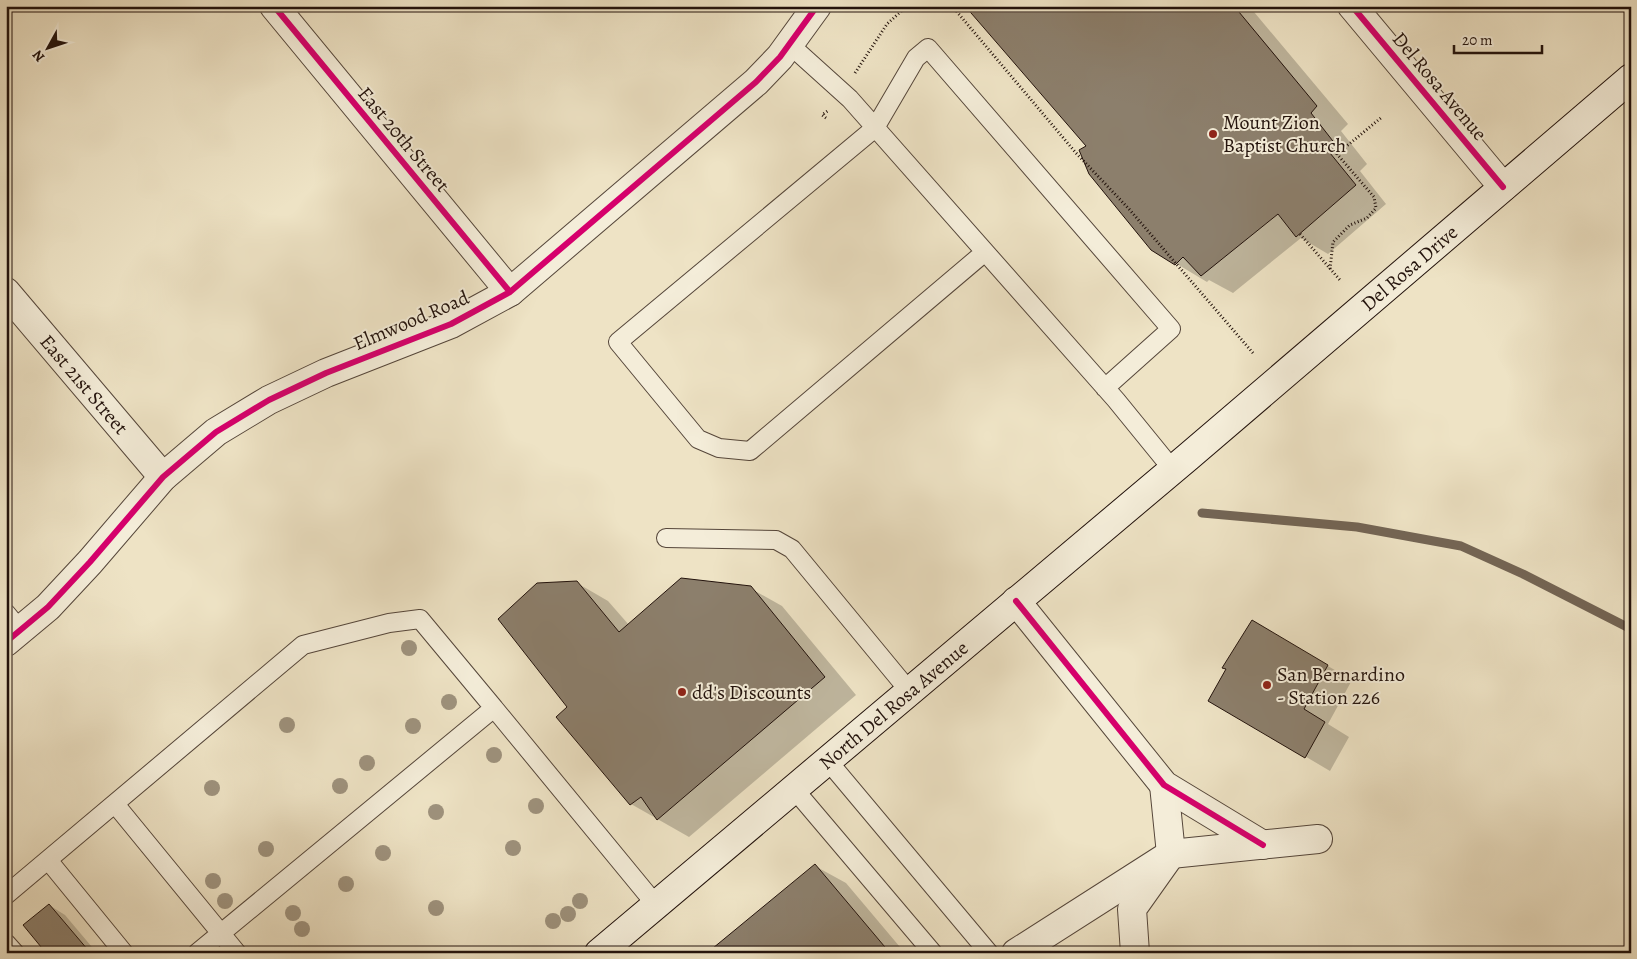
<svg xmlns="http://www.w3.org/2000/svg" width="1637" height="959" font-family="Alegreya,serif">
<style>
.shadow{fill:#0003}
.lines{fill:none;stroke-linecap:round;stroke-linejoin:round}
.stream{stroke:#736555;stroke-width:9}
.building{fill:#8c7f6c;stroke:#22120c}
.service-casing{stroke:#55463a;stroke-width:20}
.minor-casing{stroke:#55463a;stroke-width:30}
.tertiary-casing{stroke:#55463a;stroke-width:30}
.secondary-casing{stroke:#22120c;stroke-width:30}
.path{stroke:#22120c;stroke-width:3;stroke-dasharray:1 2.5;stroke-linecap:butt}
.service{stroke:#f4edd9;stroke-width:18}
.minor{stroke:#f4edd9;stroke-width:28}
.tertiary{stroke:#f4edd9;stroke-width:28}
.secondary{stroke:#f4edd9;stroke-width:28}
.cycleway-casing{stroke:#f4edd9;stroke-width:9}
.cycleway{stroke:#d6006c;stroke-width:6}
.tree{fill:#9e927d}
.poi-dot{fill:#8f2418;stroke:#f4edd9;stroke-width:2}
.labels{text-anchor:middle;stroke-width:4;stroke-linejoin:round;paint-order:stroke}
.street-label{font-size:20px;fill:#22120c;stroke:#f4edd9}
.poi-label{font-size:20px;fill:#22120c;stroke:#f4edd9;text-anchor:start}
</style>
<rect width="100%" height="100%" fill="#eee3c5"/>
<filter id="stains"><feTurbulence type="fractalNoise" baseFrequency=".004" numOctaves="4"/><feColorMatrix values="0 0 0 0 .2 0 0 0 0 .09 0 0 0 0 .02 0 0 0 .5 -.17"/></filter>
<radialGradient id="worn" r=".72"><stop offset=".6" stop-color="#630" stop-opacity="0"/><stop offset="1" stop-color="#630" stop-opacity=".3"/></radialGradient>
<path class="shadow" d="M967 6H1249L1348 124 1341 131 1367 164 1360 171 1386 204 1328 254 1301 238 1233 293 1209 280 1207 282 1152 249 1087 146Z
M577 583 608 601 629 625 750 588 782 606 856 695 689 837 631 804 558 717 569 707Z
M1252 622 1352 680 1328 724 1349 737 1330 771 1210 700Z
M815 866 846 883 905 953H709Z
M49 905 65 915 97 953H48Z"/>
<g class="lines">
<path class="stream" d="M1202 513 1357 527 1461 546 1523 574 1631 629"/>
</g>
<path class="building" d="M965 6H1234L1317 106 1311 113 1336 145 1330 153 1356 185 1296 237 1278 214 1201 276 1183 257 1175 265 1151 250 1089 174 1079 150 1086 146Z
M681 578 751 586 825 677 657 820 641 797 630 805 556 717 567 707 498 619 537 583 577 581 619 632Z
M1252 620 1328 665 1304 709 1325 722 1305 758 1208 701 1226 669 1222 668Z
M815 864 890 953H707Z
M49 904 88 950 85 953H46L23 925Z"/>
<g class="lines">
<defs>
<path id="service" d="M789 44 850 99 1116 400 1173 470
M985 252 750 451 719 448 698 439 618 342 875 128 916 58 928 48 1171 329 1105 388
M666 538 776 540 792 549 910 692
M6 613 20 630
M828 761 989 953
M794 789 933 953
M115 804 237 953
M48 860 124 953
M6 895 303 645 389 623 420 619 494 708
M6 943 15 953
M197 953 494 708 656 905"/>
<g id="minor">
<path d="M274 6 510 292"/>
<path id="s1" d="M6 292 163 477"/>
<path d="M1016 601 1164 785 1263 845"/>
<path d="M6 642 48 607 90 562 163 477 216 432 269 400 326 373 451 324 510 292 756 82 780 57 817 6"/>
<path d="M1016 953 1171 854 1318 839"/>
<path d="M1135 953 1132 909 1171 854 1164 785"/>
</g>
<path id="tertiary" d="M1352 6 1503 187"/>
<g id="secondary">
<path id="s2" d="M599 953 1188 457 1631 78"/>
</g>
</defs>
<use href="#service" class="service-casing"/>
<use href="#minor" class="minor-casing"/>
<use href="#tertiary" class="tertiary-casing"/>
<use href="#secondary" class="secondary-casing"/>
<path class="path" d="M915 6 918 10 923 6
M952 6 1076 153 1129 209 1253 353
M855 73 887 24 907 6
M826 118 822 115 829 110
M1300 234 1340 280
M1330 269 1333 242 1350 225 1367 218 1376 208 1374 197 1337 154 1382 117"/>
<use href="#service" class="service"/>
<use href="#minor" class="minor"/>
<use href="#tertiary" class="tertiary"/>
<use href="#secondary" class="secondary"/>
<defs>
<path id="cycleway" d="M274 6 510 292
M1352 6 1503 187
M1016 601 1164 785 1263 845
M6 642 48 607 90 562 163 477 216 432 269 400 326 373 451 324 510 292 756 82 780 57 817 6"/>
</defs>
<use href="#cycleway" class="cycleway-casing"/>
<use href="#cycleway" class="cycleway"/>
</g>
<g class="tree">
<circle cx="409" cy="648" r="8"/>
<circle cx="449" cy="702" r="8"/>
<circle cx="287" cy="725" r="8"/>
<circle cx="413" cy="726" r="8"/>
<circle cx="494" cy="755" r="8"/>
<circle cx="367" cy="763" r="8"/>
<circle cx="340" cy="786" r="8"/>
<circle cx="212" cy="788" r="8"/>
<circle cx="536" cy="806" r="8"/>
<circle cx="436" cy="812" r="8"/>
<circle cx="513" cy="848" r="8"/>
<circle cx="266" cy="849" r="8"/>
<circle cx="383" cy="853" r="8"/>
<circle cx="213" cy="881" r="8"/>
<circle cx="346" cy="884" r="8"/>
<circle cx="225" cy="901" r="8"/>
<circle cx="580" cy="901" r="8"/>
<circle cx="436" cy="908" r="8"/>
<circle cx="293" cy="913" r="8"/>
<circle cx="568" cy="914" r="8"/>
<circle cx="553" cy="921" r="8"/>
<circle cx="302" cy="929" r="8"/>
</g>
<g class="poi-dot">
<circle cx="1213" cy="134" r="5"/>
<circle cx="1267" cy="685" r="5"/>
<circle cx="682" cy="692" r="5"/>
</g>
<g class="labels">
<g class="street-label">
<text transform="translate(1440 86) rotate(50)" y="7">Del Rosa Avenue</text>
<text transform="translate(404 139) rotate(50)" y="7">East 20th Street</text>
<text dy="7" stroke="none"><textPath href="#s2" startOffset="1061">Del Rosa Drive</textPath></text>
<text transform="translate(411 320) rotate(-23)" y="7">Elmwood Road</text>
<text dy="7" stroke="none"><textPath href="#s1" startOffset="121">East 21st Street</textPath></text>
<text dy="7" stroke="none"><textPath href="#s2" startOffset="385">North Del Rosa Avenue</textPath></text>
</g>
<g class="poi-label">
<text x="1223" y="129">Mount Zion<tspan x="1223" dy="23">Baptist Church</tspan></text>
<text x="1277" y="681">San Bernardino<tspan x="1277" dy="23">- Station 226</tspan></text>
<text x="692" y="699">dd's Discounts</text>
</g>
</g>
<rect width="1637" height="959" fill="none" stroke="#eee3c5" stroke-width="25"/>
<rect x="8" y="8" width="1622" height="944" fill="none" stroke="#22120c" stroke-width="2.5"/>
<rect x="12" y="12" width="1612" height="934" fill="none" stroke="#22120c"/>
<g transform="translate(48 48) rotate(230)" stroke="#f4edd9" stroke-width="4" paint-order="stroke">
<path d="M0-4L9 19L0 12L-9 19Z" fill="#22120c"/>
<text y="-8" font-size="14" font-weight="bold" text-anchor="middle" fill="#22120c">N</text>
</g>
<path d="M1454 45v8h88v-8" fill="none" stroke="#22120c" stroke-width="2.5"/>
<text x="1462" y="45" font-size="15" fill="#22120c" stroke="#f4edd9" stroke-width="4" paint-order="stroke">20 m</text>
<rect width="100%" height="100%" filter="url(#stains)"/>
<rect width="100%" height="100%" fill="url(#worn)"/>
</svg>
